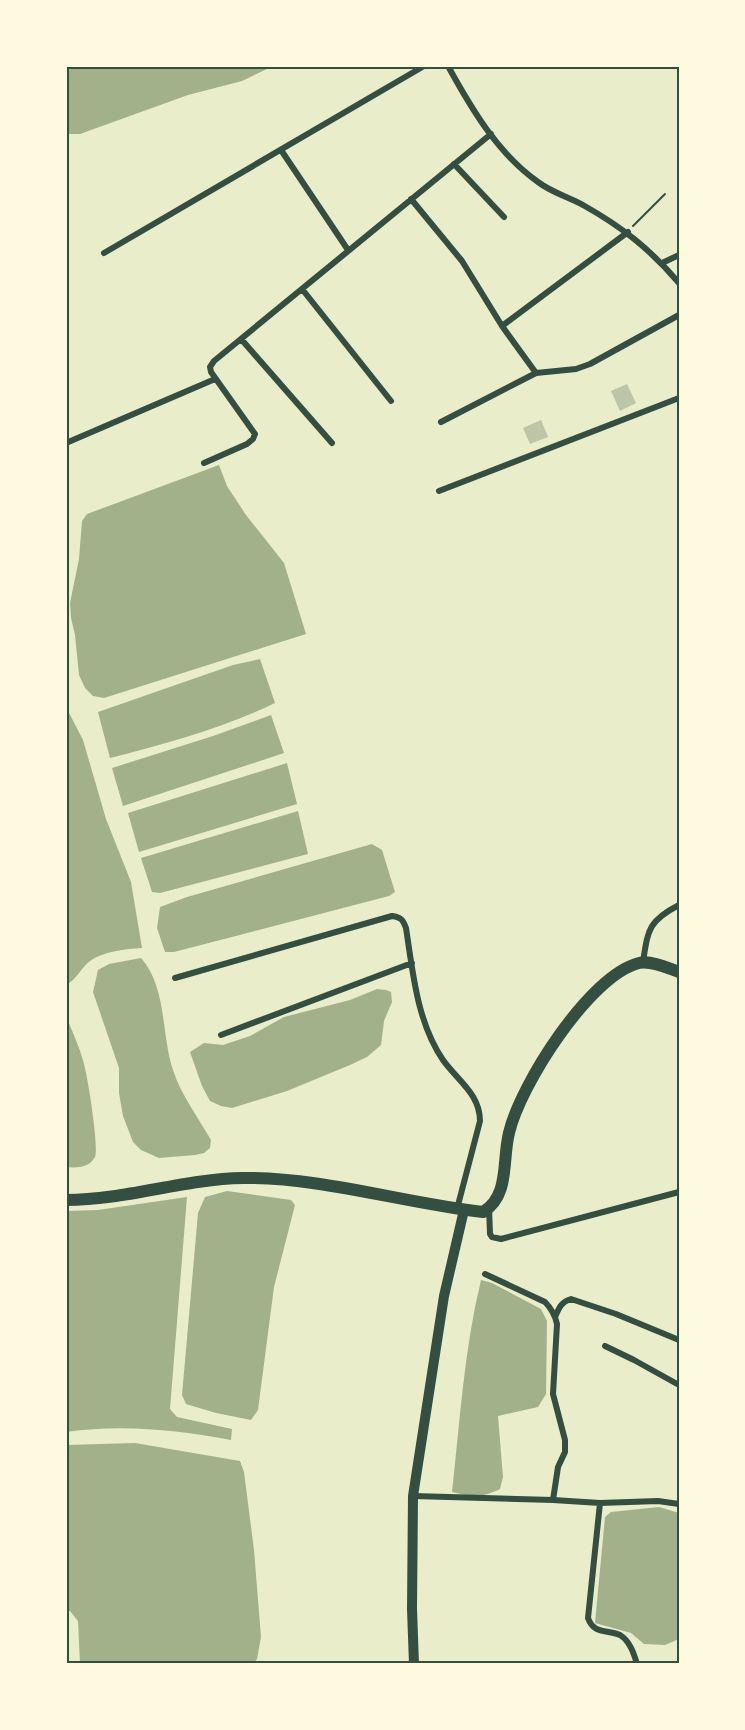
<svg xmlns="http://www.w3.org/2000/svg" width="745" height="1730" font-family="Literata,serif">
<style>
.water{fill:#a3b18a}
.building{fill:#bcc5a7}
.lines{fill:none;stroke-linecap:round;stroke-linejoin:round}
.path{stroke:#344e41;stroke-width:2}
.minor{stroke:#344e41;stroke-width:6}
.tertiary{stroke:#344e41;stroke-width:10}
.secondary{stroke:#344e41;stroke-width:12}
.neatline{fill:none;stroke:#344e41;stroke-width:2}
</style>
<rect width="100%" height="100%" fill="#e9edc9"/>
<path class="water" d="M66 66H273L242 81 188 95 80 134H66Z
M219 465 227 486 246 515 284 563 306 634 104 698 93 696 85 688 79 675 75 635 71 618 70 603 79 559 82 521 87 514Z
M260 659 275 703C221 729 167 743 110 758L98 712 233 665Z
M66 707 83 740 106 819 131 882 142 948C126 949 104 951 90 961 81 968 77 979 66 985Z
M271 715 284 753 123 806 112 768 213 736Z
M287 763 297 804 139 852 128 813Z
M298 811 308 854 160 893 152 892 141 858Z
M372 844 382 850 395 892 389 896 174 952H165L157 928 160 907 187 897Z
M141 958C167 987 161 1034 173 1070 181 1095 198 1117 211 1140L210 1148 204 1153 195 1155 159 1158 141 1150 133 1142 123 1116 119 1093V1068L93 992 98 970 109 964Z
M377 989 386 990 391 992 392 1002 384 1021 381 1045 367 1057 350 1065 287 1091 232 1108 221 1106 210 1101 202 1086 190 1052 204 1043 223 1045 250 1036 284 1017 350 1000Z
M66 1016C72 1031 80 1048 84 1064 88 1078 99 1148 95 1157 89 1168 77 1168 66 1167Z
M227 1191 291 1200 295 1205 274 1287 258 1410 251 1420 216 1413 186 1404 182 1395 198 1213 205 1197Z
M187 1197 170 1409 177 1417 232 1429 231 1440C177 1430 122 1424 66 1432V1211L98 1210Z
M481 1280 492 1283 541 1309 547 1321 546 1394 538 1407 498 1416 503 1477 500 1489C482 1498 471 1497 452 1492 460 1421 464 1350 481 1280Z
M135 1443 240 1461 244 1472 254 1550 261 1637 257 1659 253 1664H80L78 1621 70 1611 66 1612V1445Z
M659 1507 679 1513V1639L665 1645 644 1644 631 1633 595 1623 605 1517 611 1512Z"/>
<path class="building" d="M627 384 636 403 620 411 611 391Z
M541 420 548 437 530 444 523 428Z"/>
<g class="lines">
<path class="path" d="M633 226 665 194"/>
<path class="minor" d="M448 66C471 108 498 154 538 182 551 192 568 197 583 205 622 227 649 248 679 283
M281 150 348 250
M454 164 504 217
M411 199 462 261 502 326 536 373
M104 253 424 66
M662 263 679 255
M302 289 391 401
M502 326 628 232
M241 339 332 443
M441 422 536 373 576 369 590 364 679 315
M66 443 215 379
M204 463 247 444 253 439 255 434 211 372 210 367 214 361 491 134
M439 491 679 398
M643 962C648 930 648 921 679 905
M175 978 392 916C401 917 403 920 406 928 413 973 417 1022 443 1060 458 1081 480 1094 480 1121L457 1209
M221 1035 412 963
M489 1208 490 1234 492 1237 501 1239 679 1192
M485 1274 545 1302C552 1309 555 1315 557 1324L553 1394 565 1440V1452L558 1467 553 1500
M555 1317C559 1308 561 1302 571 1299L616 1314 679 1340
M605 1346 634 1360 679 1385
M413 1496 553 1500 600 1503 658 1501 679 1504
M600 1503 588 1618C594 1635 607 1629 620 1635 630 1641 634 1654 637 1664"/>
<path class="tertiary" d="M414 1664 412 1609 413 1496 444 1296 464 1210"/>
<path class="secondary" d="M66 1200C126 1200 183 1179 243 1178 321 1177 404 1203 483 1212 510 1196 502 1160 509 1133 520 1085 590 975 639 963 651 960 668 968 679 972"/>
</g>
<rect width="745" height="1730" fill="none" stroke="#fefae0" stroke-width="135"/>
<rect x="68" y="68" width="610" height="1594" class="neatline"/>
</svg>
